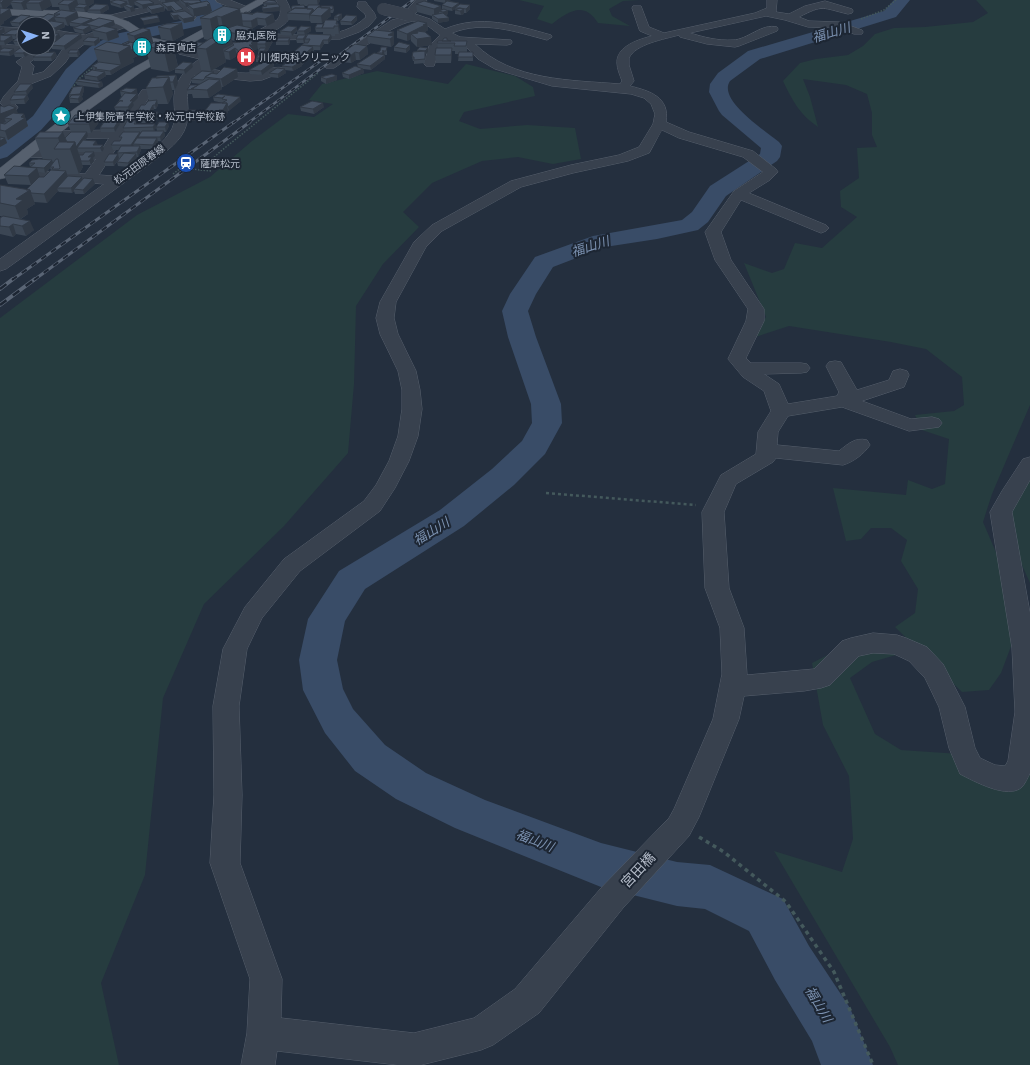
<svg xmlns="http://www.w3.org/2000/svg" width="1030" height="1065" font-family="'Work Sans','Noto Sans JP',sans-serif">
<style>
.green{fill:#263c3f}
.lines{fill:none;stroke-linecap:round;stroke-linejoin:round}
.river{fill:#394c67;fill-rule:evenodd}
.minor-casing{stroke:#565f6c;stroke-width:1}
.major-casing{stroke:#414a57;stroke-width:1}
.path-far2{stroke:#44595c;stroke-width:1.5;stroke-dasharray:1.5 1.5;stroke-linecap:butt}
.path-far1{stroke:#44595c;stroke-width:2.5;stroke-dasharray:3 3;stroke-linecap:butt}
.path{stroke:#44595c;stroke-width:3.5;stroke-dasharray:4 4;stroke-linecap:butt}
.minor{fill:#38414e;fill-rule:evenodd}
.major{fill:#56606e;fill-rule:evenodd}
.rail-far2-casing{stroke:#5a6575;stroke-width:2.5}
.rail-far1-casing{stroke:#5a6575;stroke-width:3}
.rail-casing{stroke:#5a6575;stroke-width:4}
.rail-far2{stroke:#1d2633;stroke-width:1.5;stroke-dasharray:4.5;stroke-linecap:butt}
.rail-far1{stroke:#1d2633;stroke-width:2;stroke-dasharray:6;stroke-linecap:butt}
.rail{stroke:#1d2633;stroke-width:2.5;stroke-dasharray:8;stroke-linecap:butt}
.minor-bridge-casing{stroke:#565f6c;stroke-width:12;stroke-linecap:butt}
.minor-bridge{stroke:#38414e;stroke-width:12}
.wall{fill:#3b4654;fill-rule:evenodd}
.shaded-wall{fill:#303945}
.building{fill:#455162;stroke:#303945}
.labels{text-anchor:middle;stroke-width:4;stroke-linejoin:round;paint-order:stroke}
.far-poi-label{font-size:10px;fill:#b4bcc9;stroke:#1d2633;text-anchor:start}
.far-street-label{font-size:10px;fill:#b4bcc9;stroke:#1d2633}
.water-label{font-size:13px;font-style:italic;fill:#7c92b1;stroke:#1d2633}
.near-street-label{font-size:14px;fill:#b4bcc9;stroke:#1d2633}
</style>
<rect width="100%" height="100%" fill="#242f3e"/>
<path class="green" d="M519 0H640L623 1 609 9 612 16 630 26 598 23C584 1 569 11 552 24L537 19 544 6Z
M976 0H1030V405L992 494 983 522 998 557 1016 633 1001 673 989 690 962 692 895 627 915 613 918 589 901 561 907 540 891 528H871L861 539 846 541 833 488 906 495 908 480 932 489 945 484 949 439 922 430 915 415 954 411 964 405 962 377 926 349 891 342 789 326 749 339 766 317 744 263 772 273 784 269 795 243 822 248 857 217 841 207 840 191 859 178 857 148 877 147 872 135V113L867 94 846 85 803 79 810 97 818 127C800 115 792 100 783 81L800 63 816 59 848 55 863 46 875 34 894 28 925 27 973 22 988 13Z
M466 64 515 76 533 87 535 96 464 112 459 121 480 129 527 125 575 128 581 159 553 164 518 157 482 161 432 183 403 212 419 227 383 264 356 306 354 384 348 453 284 526 204 604 163 698 145 875 101 983 119 1065H0V318L137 215 210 177 252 141 288 114 314 117 333 104 309 100 322 84 377 71 448 84Z
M1030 480V583L1013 545 1012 514 1017 495Z
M864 636 910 651 872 662 850 678 875 734 901 750 960 754 1014 773 1030 673V1065H898L890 1047 774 851 842 872 853 839 849 776 823 725 812 663Z"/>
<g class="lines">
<path class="river" d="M200 0H217L227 10 219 19 208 24 131 41 102 55 79 76 51 119 41 130 7 157 0 159V143L33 116 66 69 90 47 110 36 120 33 186 20 207 13 210 10Z
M894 0H910L896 17 760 59 730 81C717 100 766 131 779 142L782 146 780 157 777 161 726 196 708 222 698 230 657 239 605 247 553 267 536 294 528 311 536 337 561 404 562 423 545 454 514 485 464 526 365 589 345 621 337 660 343 689 353 709 385 745 426 773 485 800 601 843 677 862 710 865 783 899 809 946 850 1008 873 1065H821L812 1041 775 980 749 931 705 909 677 906 601 887 455 828 396 799 355 771 325 733 303 690 299 660 308 619 339 571 440 510 492 469 522 441 532 423 531 404 508 337 502 311 510 294 535 257 593 236 682 220 692 212 710 186 760 154 761 148 722 115 719 111 709 92 710 84 718 73 748 51 884 11Z"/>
<defs>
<path id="minor" d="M144 0H158L163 2 181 0 196 17 195 19H187L175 5 111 21 106 18 107 16 152 5Z
M216 0H230L250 8 251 10 250 12H242L217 2Z
M276 0H286C298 19 284 25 269 34 300 34 341 42 366 17L365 14 357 7 358 2H366C369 8 375 11 376 18L369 26 359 32 340 39 258 40 205 66 202 68C218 70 236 74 252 73 262 73 273 65 283 68L285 70 283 72 262 80 250 81 195 75C181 91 192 108 186 126 182 140 167 151 155 160L20 259 6 269 0 271V259L104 184 0 176V168L85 174 96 159 27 157 22 156 20 153 22 150 27 149 101 151 109 138 51 139 46 138 44 135 46 132 51 131 115 130 142 90H150L152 93 128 130 155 131 157 134 155 137 123 138 99 175 114 176C132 163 158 151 170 132 177 122 174 110 174 99 174 82 186 67 200 59L179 54 172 47 174 45H182L187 49 209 54 245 38 277 20C283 13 280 7 276 0Z
M416 0H427L415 14 430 19 445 29C480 14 515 25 551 35L552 37 547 40C516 32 484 20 452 33L460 37 511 40 512 42 511 44 507 45 475 44C512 81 571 80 620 84L622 81C620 75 617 69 617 63 616 46 640 39 652 36L640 31 639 29 632 8 633 6H641L649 27 664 33 755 13 767 8V0H777L776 12 789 14 805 6 825 1 852 9 853 11 852 13 848 14C822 8 824 4 799 17L809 21 839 22 862 30 863 32 862 34H854L838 28 808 27 785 20 766 16 690 33C703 37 718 41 733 40 747 40 762 23 777 27L778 29 777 31 739 46 735 47 707 44 680 37 679 35C665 39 635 44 629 58V65L634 81 630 86C650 91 670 97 666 122L689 132 753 151 776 169 778 172 770 180 749 193 826 225 829 228 826 231 821 233 816 231 741 200 721 232 731 260 764 309V321L746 358 751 363H801L807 364 810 368 807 372 801 373 764 374 779 384 788 404 837 396 839 392 826 366 829 362 835 361 841 362 857 390 889 380 893 371 900 369 907 371 909 375 904 387 862 401 911 419 932 417 939 419 942 423 939 427 909 431 842 407 788 416 778 432 777 445 839 451C848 444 855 437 867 440L870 445C864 454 853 462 843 465L776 458 773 462 736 484 724 512 729 588 744 628 747 675 814 669 842 641 851 638 873 633 897 635 906 638 927 647 943 664 965 707 975 748 980 758 995 765 1005 766 1008 761 1015 712 1012 648 990 512 1002 491 1023 459 1030 457V480L1012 512 1030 613V773C1028 777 1025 784 1022 787 1008 800 974 781 960 774L949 748 939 707 925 678 909 661 894 654 873 653 859 656 830 685 821 688 804 691 744 696 739 719 699 817 689 836 623 908 539 1013 493 1045 481 1050 421 1065H398L277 1051 275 1065H241L247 1033 250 979 210 863 214 795 213 706 223 649 245 607 284 559 364 501 376 485 389 461 398 436 402 409V390L398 371 380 334 376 318 380 302 414 242 432 225 511 181 571 165 619 155 639 147 653 124 655 114 651 104 644 98 631 94 552 86 495 69 478 59 467 48 448 40 440 47 434 66H426L424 64 429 46 440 35C434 31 425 22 416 21 397 20 351 57 334 68H326L324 66 326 64 392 20 405 17 403 15ZM662 130 679 138 743 157 763 172 734 191 705 232 715 260 748 309 746 321 728 359 743 377 764 391 771 411 758 432 756 454 721 475 702 512 705 588 720 628 722 674 713 719 674 809 669 818 601 888 515 989 474 1018 414 1033 281 1018 282 979 240 863 242 795 239 706 247 649 262 618 300 571 380 511 395 488 409 461 418 436 422 409 420 390 416 371 398 334 394 318 396 302 426 247 442 231 521 187 573 173 628 161 649 153Z
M125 21 129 22 130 24 129 26 90 40 71 54 65 63 51 76 28 85 13 102 18 107 16 110H8L0 103 4 96 18 81 22 67 16 62 29 53 0 50V44L24 46V48L47 49 49 51 47 53 42 54 30 62 34 66 32 75 43 72 56 59 62 50 76 40 48 35V29L85 35Z
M0 27 24 28V34L0 33Z"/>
<path id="major" d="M257 0H269L141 72 82 115 5 178 0 179V168L74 109 133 68 169 48 145 42 121 26 109 21 75 17 0 15V9L75 11 111 15 129 22 153 38 177 43Z"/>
</defs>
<use href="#minor" class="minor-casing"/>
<use href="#major" class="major-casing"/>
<path class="path-far2" d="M861 19 884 10 896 0
M72 88 80 78 94 66
M192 169 200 170
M211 171 200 170 221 151 318 73
M173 174 182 167"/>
<path class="path-far1" d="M546 493 696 505"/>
<path class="path" d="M699 837 724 852 786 902 834 972 873 1065"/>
<use href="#minor" class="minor"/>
<use href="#major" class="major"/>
<defs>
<path id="rail-far2" d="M233 123 329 55
M248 123 413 0"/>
<path id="rail-far1" d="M12 280 234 122
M34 280 250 122"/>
<path id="rail" d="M0 289 13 279
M0 305 35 279"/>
</defs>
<use href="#rail-far2" class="rail-far2-casing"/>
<use href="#rail-far1" class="rail-far1-casing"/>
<use href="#rail" class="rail-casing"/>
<use href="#rail-far2" class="rail-far2"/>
<use href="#rail-far1" class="rail-far1"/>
<use href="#rail" class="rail"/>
<defs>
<path id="minor-bridge" d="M383 9 408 15"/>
</defs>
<use href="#minor-bridge" class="minor-bridge-casing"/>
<use href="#minor-bridge" class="minor-bridge"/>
</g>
<path class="wall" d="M0 0H94V3L89 6V8L108 5 109 9 101 14 88 13 87 10 85 12 76 11 75 9 71 12H77L79 18 92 19V21L115 25 109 27 119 37 108 41 100 39V42L95 46 84 45 83 41 96 38 94 37 92 30 93 29H91L92 30 84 34 75 32 73 28 76 27 70 26V24L68 26 65 25V27L56 31 48 30V24L54 15V14L60 11 59 7H52V5L42 11 28 10 27 8 24 10 13 9 11 4 6 8 12 16 3 22 4 23 0 26Z
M110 0H149L154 3V5L162 6V3H164L159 0H179V1H175L183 11 194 17V21L184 23 179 19 174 20 171 16 170 13 174 12 172 10 168 11 165 8V11L152 14 147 10V8L143 9 135 5 131 6 135 11 131 12 125 9 124 7 121 8 111 5 110 2 111 1H110Z
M180 0H199L212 11 210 12 273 14 275 22 267 26 258 25 252 29 254 35H275V39L272 43 267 52H273L274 56 273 57 283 60 277 64H274V66L262 75 250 74 249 70 263 62H256V58L258 54V49L254 50 256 58 250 59 251 61 246 64 237 56 230 60 225 59 224 51 233 46 232 44 223 49 226 62 211 71 201 70 197 50 189 49V46L203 43 208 40 204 39 200 18 207 14 194 16 190 12 188 6 186 7 181 3ZM221 37 225 38 228 37 229 40 241 42 243 40 244 42 233 43 218 39Z
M297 0H320L318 5H320V8L333 6 334 10 333 13H330L331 16 326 20H334V17L342 14V18L338 21H337L340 31 339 34H335V36H331L332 38 328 44H324L320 50H314V54L302 65 301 64 302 66 293 71 285 70 286 73 278 78 270 77 269 73 283 69 282 66 290 61V55L305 43V41L304 43H297L296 39 298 35H297V31L292 36 281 35 280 31 297 30 311 31 305 35 306 37 323 34V32H316L315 28 324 24 325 21 322 23H311L310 21 288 20 287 13 300 5V4H298ZM304 6H308L307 9 305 8Z
M434 0H451L448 1 459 3V5H470V9L466 13H464V14L461 15 455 14V9L452 11 442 9V5L445 3 434 1Z
M263 3H277L280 11 263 12 262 7 264 6Z
M416 4 442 10 448 11V14L446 15 449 18V21L438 23 432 19V16L417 12Z
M30 16 31 20 20 27 12 26 10 22Z
M357 16V20L352 25H341L340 21Z
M427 23 428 30 425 32 432 45 417 47 411 41V39L407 41 397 38V30Z
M166 24 184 35 173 41 161 39 158 27Z
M24 31V46L15 45 13 41 16 39H13V40L5 45H0V35L4 36V34Z
M48 32 49 33 59 34 60 37 81 34 82 38 65 50 52 49 51 45 56 41 50 40 51 42 48 44Z
M394 32V44L391 47 368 43 367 36Z
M127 34 153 43 173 45 178 66 192 63 193 67 185 74 175 73V69L169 72 151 69 147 53 144 52V53L133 58 134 62 122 68 111 75H106V76L98 81 85 79 84 75 93 70 92 66 98 62 94 49 122 45V44L129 41Z
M290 38V42L289 45H276V41Z
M447 40 467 41V52H473V61H458L459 54H455V51H452L451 63H436L435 55 438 48 437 43 442 41Z
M410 45V49L406 53 394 51V47Z
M367 46 368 54 360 60H356L351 63 342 62 341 54Z
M387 47V55H385V59L371 70 363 69 364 73 349 79 343 77 342 73 358 67 357 64 377 54V53Z
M428 48V52L425 54V63L414 64V61H413L412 57 417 51V50Z
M14 49 15 52 31 53 25 57H15L14 54 10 56 0 55V50Z
M70 50 80 54 78 57H69L68 53Z
M55 52 57 56 52 61H34L33 57Z
M237 69 238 77 223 87H222V89L209 98H193L192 94H188L187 90 201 84 192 83 191 79 214 74H217Z
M176 75 178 83 175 90H172L173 94 168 104H158V105L156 109H154L152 112H158L159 117 155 123H141L140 119 142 116H138L137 112 145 105 149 101 146 88 156 78Z
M321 77 337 80 326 84 321 81Z
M76 81 102 82 103 86 99 88 83 86 84 90 82 97 83 99 79 103H70L69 95 82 86 77 85Z
M33 88 27 95 29 99 25 104H11L10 100 15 95 14 92Z
M120 91 138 93 137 94 138 98 133 103 134 105 129 112 116 111 114 107 119 101V100L122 96H121Z
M213 97 241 101 228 111 225 118H221L219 121H206L204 112 223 103 214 101Z
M0 106 18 113 24 114 28 126 8 140 6 139 7 143 0 147Z
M300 107H324L314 114 301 111Z
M102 113 103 117 91 133H87L88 136 85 141 98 145 104 149 102 152H94L95 156 93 158 94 161 91 165H82L83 167 79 174H67L68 177H82L83 180 95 184 84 194H75L74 191 72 193 59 192 58 191 47 203 34 202 35 204 27 209 28 214 21 219 34 230 26 236 16 234 13 237 0 234V218L2 216H0V185L26 190 31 185 8 184 4 175 30 167 29 163 43 160 35 138 63 132 65 138 71 132 68 124 83 115ZM78 151V152H85L83 155H79ZM50 168 51 170 44 177H40L39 172 45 173Z
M122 118 119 121 120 124 115 132H101L100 128 104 121V119Z
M136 121V124H155L156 128 154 131H157L156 127 169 126 166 132H164L165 136 161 141H158V142L154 149H141V150L138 157H136L137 158 130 167 118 166 117 162 114 166H105L104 162 118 154 117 153 119 150H113L111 145 120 141 119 137 125 132 123 128ZM131 132H142L140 134Z"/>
<path class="shaded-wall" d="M4 0H13V2H10L11 4 3 10 1 3Z
M26 0H38L26 3 27 8 24 10 21 3Z
M45 0H50L52 5 42 11 39 3Z
M62 0H77L79 7H75V9L70 12 68 5 63 4Z
M85 0H94V3L89 6V9L85 12 84 8 86 6Z
M128 0H147L134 1 135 5 130 6Z
M165 0H179V1L166 4Z
M317 0H320V1L318 6Z
M445 0H451L445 3Z
M127 2 128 6 124 5V7L121 8 120 5Z
M154 3V6H147V8L143 9 142 5Z
M185 3H188V6L186 7Z
M459 3V7L455 8V9L452 11V8Z
M210 4 212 11 210 12 211 14 194 16 193 9Z
M108 5 109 9 101 14 100 10Z
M470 5V9L466 13V9Z
M171 6 172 10 168 11 167 7Z
M441 6 442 12 439 11V14L434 16V9Z
M134 7 135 11 131 12 130 8Z
M164 7 165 11 152 14 151 10Z
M280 7V11L263 12V9Z
M330 8 331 16 322 23 321 16Z
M10 9 12 16 3 22 4 23 0 26V15Z
M240 9 244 30 227 32 228 37 225 38 221 17Z
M313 9 314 15H310V21L309 14Z
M464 10V14L461 15 460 11Z
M448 11V14L443 16V12Z
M77 12 79 20 69 22 70 24 68 26 65 18Z
M273 14 275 22 267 26 265 19Z
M342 14V18L338 21V17Z
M178 15 179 19 174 20 173 16Z
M30 16 31 20 20 27 19 23Z
M217 16 221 37 214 41 210 19Z
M357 16V20L352 25 351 22Z
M54 17 56 21 48 26 44 24Z
M194 17V21L184 23 183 19Z
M159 18 160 22 144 25 143 21Z
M257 18 258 25 252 29 254 35 250 37V39L251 45V43L257 41V44L258 49 254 50 256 58 250 59 251 61 246 64 245 56 249 45H251L250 39H243V40L241 42 239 34 252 28 251 21Z
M449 18V21L438 23V19Z
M92 19 93 23 85 24V26L81 24Z
M114 21 115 25 100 31 99 27Z
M64 23 65 27 56 31 55 28Z
M182 23 184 35 173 41 170 29Z
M427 23 428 30 425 32 418 33 417 31V37L411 34V39L407 41V34Z
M339 24 340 31 339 34 338 26Z
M90 26 92 30 84 34 83 30Z
M297 27V30L292 36 291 32Z
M311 27V31L305 35 304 31Z
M4 28 5 32 0 35V31Z
M24 29V34L19 35 20 37 17 39 15 35Z
M117 29 119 37 108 41 106 33Z
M150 30 154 45 144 47 142 46 144 53 133 58 134 62 122 68 111 75 110 71 121 65 118 53 128 45 137 47 134 36Z
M394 32V44L391 47 390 39 388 35Z
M59 34 61 38 56 41 55 37Z
M81 34 82 38 65 50 64 46Z
M271 35 272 43 265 55 264 51 266 49 265 44Z
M275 35V39L272 43V39Z
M306 35V38L305 39V41L304 43 303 39Z
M331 35 332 38 328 44V40Z
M12 36 13 40 5 45 4 41Z
M431 37 432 45 417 47V39Z
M50 38 51 42 48 44V39Z
M99 38 100 42 95 46 94 42Z
M290 38V42L289 45 288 41Z
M221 39 222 45 232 40 233 44 223 49 226 62 211 71 206 49Z
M323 40 324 44 320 50V46Z
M1 45 2 49 0 50V46Z
M173 45 178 67 169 72 164 50Z
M410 45V49L406 53V49Z
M367 46 368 54 360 60 359 53Z
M313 47 314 54 302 65 301 57Z
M235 48 237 56 230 60 229 52Z
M428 48V52L426 54 425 51Z
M452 48V55L451 63V55Z
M14 49 15 53H13L14 54 10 56 9 52Z
M30 49 31 53 25 57 23 53Z
M79 50 80 54 78 57 77 53Z
M384 51 385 59 371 70 370 66 382 57V53Z
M55 52 57 56 52 61 51 57Z
M273 52 274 56 271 60H270V61L269 62V58Z
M355 52 356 60 351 63 350 56Z
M282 56 283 60 277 64 276 60Z
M273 62 274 66 262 75 261 71Z
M301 62 302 66 293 71 292 67Z
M192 63 193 67 185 74 184 70Z
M237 69 238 77 223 87 221 79Z
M285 69 286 73 278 78V74Z
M363 69 364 73 349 79V75Z
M105 72 106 76 98 81 97 77Z
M176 75 178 83 175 90 173 82Z
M337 76V80L326 84V79Z
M169 77 173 94 168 104 163 87Z
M220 80 222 89 209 98 207 90Z
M102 82 103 86 99 88 98 84Z
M32 84 33 88 27 95 29 99 25 104 24 99 27 95 26 91Z
M83 86 84 90 82 97 83 99 79 103 78 99 81 96 80 94Z
M137 89 138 98 133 103 134 105 129 112 128 107 132 97 131 93Z
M240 97 241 101 229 111 228 107Z
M157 100 158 105 156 109 155 105Z
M227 103 228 112 225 118 223 110Z
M323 103 324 107 314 114 313 109Z
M153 105 154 109 150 116 149 112Z
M16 108 19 116 4 118 6 122 0 124V114Z
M196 110 197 114 195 121H189L188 117Z
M219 110 221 118 219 121 218 112Z
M158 112 159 117 155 123 154 119Z
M102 113 103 117 98 123 97 119Z
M24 114 28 126 8 140 5 131Z
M120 114 122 118 119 121 120 124 115 132 114 128 116 120Z
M96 115 98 124 91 133 89 124Z
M168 122 169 126 166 132 165 127Z
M155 124 156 128 154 132 153 127Z
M164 131 165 136 161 141 160 137Z
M63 132 69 149H62L58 138Z
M87 132 88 136 80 148H77L83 167 79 174 70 149 75 142Z
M140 132 141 136 138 137 139 139 133 144 134 147 132 149 131 145Z
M5 138 7 143 0 147V141Z
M157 138 158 142 154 149 153 145Z
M96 141 98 145H93Z
M103 145 104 149 102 152 100 148Z
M140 146 141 150 138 157 137 152Z
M94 152 95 156 93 158 94 161 91 165 88 157Z
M118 154 119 158 114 166 113 162Z
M136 154 137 158 130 167 128 163Z
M52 160 54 165 50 167V168L45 173 44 168Z
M37 168 40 177 31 185 28 176Z
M66 171 69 180 57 188 58 191 47 203 44 194Z
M82 177 83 181 74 189V191L72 193 71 188Z
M93 179 95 184 84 194 83 190Z
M30 190 35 204 27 209 28 214 20 219 15 206 16 199Z
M30 221 34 230 26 236 22 226Z
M13 224 16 234 13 237 9 227Z"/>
<path class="building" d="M0 0H4L1 3H0Z
M13 0H26L21 3 10 2Z
M30 0H45L39 3H26Z
M64 0H76L68 5 58 4Z
M116 0H119L127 2 120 5 110 2Z
M138 0H149L154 3 142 5 134 1Z
M181 0H199L201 2 191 4 188 3H185Z
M269 0 275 1 277 3H263Z
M174 1 183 9 176 11 171 6 167 7 162 3Z
M207 1 210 4 207 5 209 6 193 9 188 5Z
M424 1 441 6 434 9 416 4Z
M447 1 459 3 452 8 442 5Z
M79 4 88 5 84 8 75 7Z
M95 4 108 5 100 10H87Z
M128 4 134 7 130 8 124 5Z
M160 4 164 7 151 10 147 6Z
M278 4 280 7 263 9 262 7 267 6 266 5Z
M460 4 470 5 466 9 460 8 464 10 460 11 455 10 460 8H455Z
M304 5 305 8H295L291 10 292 6Z
M308 5H320L319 7H318L314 11 313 9H307Z
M224 6 240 9 221 17 217 16 210 19 200 18Z
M321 6H333V9L330 10V8H321Z
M318 7 330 8 321 16 310 15Z
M0 8 10 9 0 15Z
M295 8 313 9 309 14 287 13Z
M444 9 448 11 443 12 439 11Z
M61 10 77 12 65 18 54 17 60 14H54Z
M185 11 194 17 183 19 178 15 173 16 170 13Z
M246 12 253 14H252L244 13Z
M257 12 273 14 265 19 257 18 251 21H242L241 13 252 14Z
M443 13 449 18 438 19 432 15Z
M48 14 54 15 55 16 44 24H32Z
M338 14H342L338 17H334Z
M21 15 30 16 19 23 10 22Z
M157 15 159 18 143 21 140 18Z
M346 15 357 16 351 22 340 21Z
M80 17 92 19 81 24 69 22Z
M99 18 114 21 99 27 85 24Z
M325 20H337L336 24H339L338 26H334V28H322Z
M51 21 64 23 55 28 48 27V24H44Z
M418 21 427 23 423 25H425L407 34 397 30Z
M182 23 170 29 158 27 166 24Z
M317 24H324L322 28H315Z
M81 25 90 26 83 30 73 28Z
M237 25 252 28 239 34 227 32 228 28Z
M103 26 117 29 106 33 92 30Z
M288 26 297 27 291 32 280 31Z
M301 26 311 27 304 31H297Z
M0 28H4L0 31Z
M143 28 150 30 134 36 127 34Z
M24 29 15 35 4 34 11 30Z
M375 30 394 32 388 35 394 36 390 39 367 36Z
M417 31 425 32 431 37 417 39 411 34 418 33Z
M24 32V35H19Z
M48 33 59 34 55 37 48 36Z
M65 34H81L64 46 51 45Z
M257 34 275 35 271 39V35H256Z
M308 34 331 35 328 40H323L320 46 302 45 304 43H308L310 39H305Z
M0 35 12 36 4 41H0Z
M253 35H271L265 44H257V41L251 43 253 45H249L254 50 247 51 249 53 245 56 235 48 229 52 224 51 234 45 232 43 258 40 250 39Z
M298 35H306L303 39H296Z
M19 36 24 37V42L13 41Z
M88 37 99 38 94 42 83 41Z
M243 37H250V39H243Z
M211 38 221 39 206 49 196 48Z
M277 38H290L288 41H276Z
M444 38H447V40L451 41H442Z
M221 40H232L222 45Z
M129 41V43L125 45 122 44Z
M438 41H467L466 46H454L455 43H437Z
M107 42 130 46 118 53 94 49Z
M130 42 142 45 131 50 130 46 123 45Z
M152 42 153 43 145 46 146 49 142 48 144 47 142 46Z
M155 42 173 45 164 50 145 46Z
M197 42 203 43 198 47 189 46Z
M399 42 410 45 406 49 394 47Z
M355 44 367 46 359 53 355 52 350 56 341 54Z
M302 45 313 47 301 57 290 55Z
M381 47H387L386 51H382H384L382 53H377L380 51Z
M420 47 428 48 425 51 417 50Z
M4 48 14 49 9 52H0V50Z
M20 48 30 49 23 53H13Z
M260 48H266L264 51H258Z
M436 48H452L451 55H435Z
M70 50H79L77 53H68Z
M425 51V59L414 60V57H412L413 52Z
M55 52 51 57H33L39 53Z
M261 52H273L269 58H256Z
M459 52H473V57H458Z
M374 53 385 55 370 66 357 64Z
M276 56H282L276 60H270Z
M265 61 273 62 261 71 249 70Z
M289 61 301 62 292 67 282 66Z
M99 62 121 65 110 71 95 69 97 68 92 66Z
M183 62 192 63 184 70 174 69Z
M355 66 363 69 349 75 342 73Z
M224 67 237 69 221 79 205 77 211 73 217 74Z
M277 68 285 69 278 74 269 73Z
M92 70 105 72 97 77 84 75Z
M202 71 214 72 205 77V78L203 80 191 79Z
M332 74 337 76 326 79 321 77Z
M176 75 173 82H170L169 77 156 78 157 76Z
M169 77 163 87 146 88 152 78Z
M79 79 102 82 98 84 76 81Z
M209 79 220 80 207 90 191 89Z
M20 84H32L26 91 14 92Z
M190 85H198L197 86 191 89H194L187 90Z
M83 86 80 94 69 95 73 87Z
M126 88 137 89 131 93 120 91Z
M125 93 137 94 130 101H133L128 107H114L120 101H123L119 100Z
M218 94 240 97 228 107 227 103H222L227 100 222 99 225 96 222 98 213 97Z
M13 95H27L24 99 10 100Z
M72 95H81L78 99 69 98Z
M157 100 155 105H153L149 112H137L141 105H145L148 101Z
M312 101 323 103 313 109 300 107Z
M211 103H227L223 110H219L218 112H204Z
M9 105 16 108 0 114V106H2L4 107Z
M188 110H196L194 116 188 117Z
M84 112 102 113 97 119 96 115H83Z
M144 112H158L154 119H140Z
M13 113 24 114 21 117 25 118 5 131 0 130V123L5 124 12 119 4 118Z
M108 114H120L116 120H119L114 128H100L106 119H104Z
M75 115H96L89 124H68Z
M127 121H136L134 124H155L153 127 123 128Z
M159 122H168L165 127H156Z
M142 131H164L160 137H138Z
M40 132H63L58 138H35Z
M71 132H87L76 147 75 142H67L65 138Z
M123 132H140L131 145H111L114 141H120L122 137H119Z
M0 137 5 138 0 141Z
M137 138H157L153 145 133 144Z
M83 140 96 141 93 145H103L100 148H77Z
M59 142H75L70 149H54Z
M121 146H140L137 152 117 153Z
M85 152H94L88 157H92L89 161H81L79 155H83Z
M124 153 136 154 128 163 117 162Z
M109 154H118L113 162H104Z
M39 159 52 160 44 168 30 167 35 163H29L32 160Z
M56 159H58L60 168 59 169H52L54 167H50Z
M14 166 37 168 28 176 4 175Z
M51 170 66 171 44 194 31 193 30 190H26L39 177H44Z
M68 176 82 177 71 188H57Z
M84 178 93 179 83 190 74 189Z
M0 185 30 190 16 199 23 200 15 206 0 203Z
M3 216 30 221 22 226 13 224 9 227 0 226V218Z"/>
<defs>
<symbol id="building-disc" viewBox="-11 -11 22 22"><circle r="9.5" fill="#0f9aa8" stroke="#1d2633"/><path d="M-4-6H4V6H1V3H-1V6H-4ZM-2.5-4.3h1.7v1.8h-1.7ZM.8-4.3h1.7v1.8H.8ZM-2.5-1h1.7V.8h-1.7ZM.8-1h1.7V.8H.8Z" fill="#fff"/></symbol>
<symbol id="hospital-disc" viewBox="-11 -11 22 22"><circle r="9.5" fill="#e0444e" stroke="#1d2633"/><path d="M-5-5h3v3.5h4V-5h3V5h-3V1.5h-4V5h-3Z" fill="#fff"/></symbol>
<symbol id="sight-disc" viewBox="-11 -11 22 22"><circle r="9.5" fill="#0f9aa8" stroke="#1d2633"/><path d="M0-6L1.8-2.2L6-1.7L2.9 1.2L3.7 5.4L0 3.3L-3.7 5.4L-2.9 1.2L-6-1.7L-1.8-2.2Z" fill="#fff"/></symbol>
<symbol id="station-disc" viewBox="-11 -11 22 22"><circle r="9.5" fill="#1a4fb4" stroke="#1d2633"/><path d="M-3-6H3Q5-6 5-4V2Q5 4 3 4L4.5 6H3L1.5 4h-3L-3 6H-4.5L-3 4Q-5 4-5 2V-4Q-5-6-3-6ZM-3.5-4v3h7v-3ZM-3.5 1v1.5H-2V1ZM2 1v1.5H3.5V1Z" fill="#fff"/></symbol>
</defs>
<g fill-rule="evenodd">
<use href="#building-disc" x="211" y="24" width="22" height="22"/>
<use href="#building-disc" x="131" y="36" width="22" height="22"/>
<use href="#hospital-disc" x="235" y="46" width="22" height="22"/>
<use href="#sight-disc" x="50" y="105" width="22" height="22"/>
<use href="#station-disc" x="175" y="152" width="22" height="22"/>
</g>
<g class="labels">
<g class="far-poi-label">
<text x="236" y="39">脇丸医院</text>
<text x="156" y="51">森百貨店</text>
<text x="260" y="61">川畑内科クリニック</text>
<text x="75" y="120">上伊集院青年学校・松元中学校跡</text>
<text x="200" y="167">薩摩松元</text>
</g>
<g class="far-street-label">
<text transform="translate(139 164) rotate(-36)" y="4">松元田原春線</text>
</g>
<g class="water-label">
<text transform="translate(831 32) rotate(-17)" y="5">福山川</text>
<text transform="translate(590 246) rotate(-18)" y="5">福山川</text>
<text transform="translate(431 531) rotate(-32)" y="5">福山川</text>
<text transform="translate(535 840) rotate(21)" y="5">福山川</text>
<text transform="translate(819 1004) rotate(59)" y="5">福山川</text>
</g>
<g class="near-street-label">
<text transform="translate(638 870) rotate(-47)" y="5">宮田橋</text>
</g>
</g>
<g transform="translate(36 36) rotate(87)"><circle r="19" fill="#1d2633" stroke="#59626f"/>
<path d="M0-3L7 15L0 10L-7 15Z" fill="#8ab4f8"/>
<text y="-6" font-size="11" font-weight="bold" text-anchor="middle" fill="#b4bcc9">N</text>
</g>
</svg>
